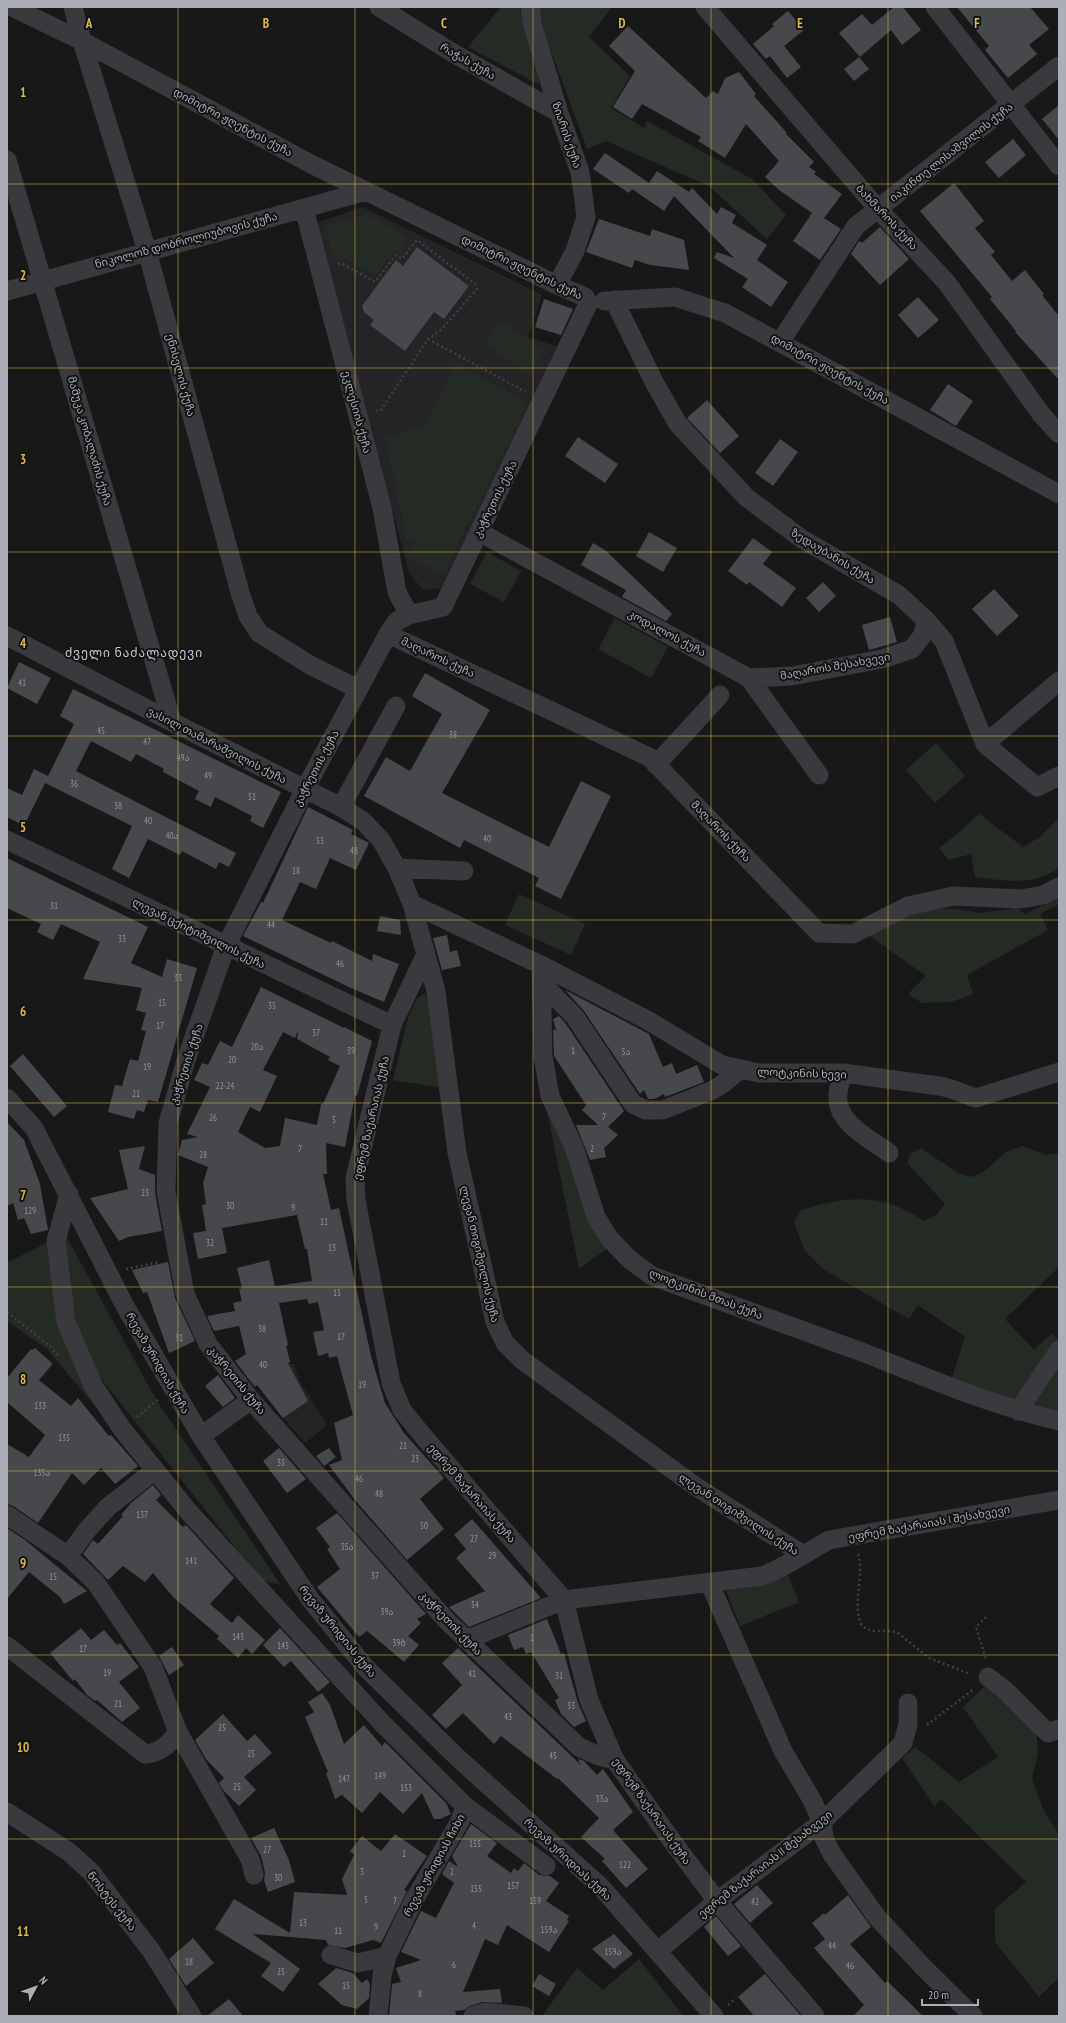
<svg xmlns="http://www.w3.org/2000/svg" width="1066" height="2023" font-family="'PT Sans Narrow','Noto Sans Georgian',sans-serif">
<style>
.built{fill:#242426}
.green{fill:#242b25}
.building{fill:#47484b;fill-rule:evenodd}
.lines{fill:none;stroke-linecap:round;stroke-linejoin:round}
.path{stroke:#3f4045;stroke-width:2.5;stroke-dasharray:2 3;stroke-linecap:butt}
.minor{stroke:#39393e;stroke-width:19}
.grid{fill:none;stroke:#dbb94d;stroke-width:1;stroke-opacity:0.55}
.labels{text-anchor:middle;stroke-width:4;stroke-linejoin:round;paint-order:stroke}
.number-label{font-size:9px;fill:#92949c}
.street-label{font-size:11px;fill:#abaeb7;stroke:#131314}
.neighbourhood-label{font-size:12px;letter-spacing:1px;fill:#cccdd4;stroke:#131314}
.grid-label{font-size:13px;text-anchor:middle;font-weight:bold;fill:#dbb94d;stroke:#131314;stroke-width:4;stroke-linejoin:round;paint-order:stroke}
</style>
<rect width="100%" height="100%" fill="#181819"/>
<path class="built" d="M363 207 542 295 528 337 562 348 445 588 423 590 409 573 316 223Z
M289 1364H294L299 1380 327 1425 305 1443 280 1414 276 1368Z"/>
<path class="green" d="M501 7H519L543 79 538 84 468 47Z
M539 7H612L589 37 630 76 611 108 644 128 647 121 752 179 786 215 767 239 709 186 606 141 587 149 546 37Z
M366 214 408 236 402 256 394 250 375 276 344 258 334 261 325 227Z
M500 320 546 350 530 375 484 345Z
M455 363 528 403 468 525 462 527 465 528 445 574 406 557 414 540 407 541 385 437 425 426Z
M487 552 521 571 504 602 470 584Z
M615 618 668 647 651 678 598 649Z
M936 743 965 776 935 803 906 770Z
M979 814 1023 847 1040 837 1059 818V868C1034 886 1004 881 975 877L971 854 949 860 939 848 958 833Z
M519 894 585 924 571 955 505 925Z
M1059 898V904L1040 914 1048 930 967 975 973 994 951 1002 922 1003 908 994 926 976 867 934 927 908 955 909 980 913 1017 908 1025 914Z
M425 993 430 1006 442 1088 393 1080 408 1017 417 998Z
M542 1086 608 1248 579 1269Z
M1023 1146 1046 1155 1059 1153V1267L1005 1319 1034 1350 1052 1333 1059 1341 1058 1419 950 1384 965 1337 918 1305 909 1319 823 1269 805 1251 794 1222 801 1210C847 1196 882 1192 924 1221L936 1215 945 1204 907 1163 911 1154 921 1148 958 1173 972 1177 985 1171 1007 1151Z
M65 1234 157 1401 281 1585 261 1580 98 1375 73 1320Z
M48 1242 99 1411 47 1349 7 1321V1263Z
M787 1573 799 1602 740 1626 724 1586Z
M989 1682 1036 1727 1038 1752 1032 1779 1044 1811 1059 1835V1977L1039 1997 995 1942V1909L1026 1882 941 1799 934 1806 902 1758 915 1747 959 1782 998 1757 963 1707Z
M639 1959 683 2016H542L577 1968 603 1990Z"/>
<path class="building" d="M894 7H903L921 30 902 45 891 30 860 57 839 33 862 14 872 25Z
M957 7H1030L1049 29 1029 45 1037 54 1008 78 985 50 989 46Z
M788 11 804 30 784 46 801 67 787 78 770 56 766 59 753 44 774 26 772 24Z
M628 26 706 98 713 91 718 94 725 78 739 72 756 94 754 96 787 133 786 134 814 162 809 167 816 172 814 174 842 194 824 218 841 229 820 260 793 241 812 213 779 190 765 177 779 161 746 124 725 158 698 141 701 137 642 104 632 119 613 107 635 71 609 46Z
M859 57 869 69 854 81 844 69Z
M1059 105V140L1042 119Z
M1013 139 1026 155 999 178 985 162Z
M605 153 649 183 657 171 689 192 692 188 717 214 721 207 736 215 732 223 767 245 757 260 788 282 771 307 742 287 748 279 714 258 717 252 734 258 674 196 664 211 632 189 629 193 593 169Z
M954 183 984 221 975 228 995 252 991 255 1012 281 1025 270 1044 294 1042 295 1059 316V380L1015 332 1016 331 990 299 992 297 920 211Z
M599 219 650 236 652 229 684 240 689 270 650 265 635 260 632 268 586 252Z
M880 227 909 259 880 285 851 254 859 241 862 243Z
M417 247 469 286 444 319 434 312 405 351 370 325 374 320 364 312 362 306 396 260 403 266Z
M918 297 939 320 918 338 898 315Z
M544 299 573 309 561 335 535 327Z
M948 384 973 401 956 426 930 410Z
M707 400 739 436 720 453 687 418Z
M578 437 618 464 605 483 565 456Z
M780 439 798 452 773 486 755 473Z
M649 532 677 548 663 572 636 556Z
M753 538 772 552 763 564 796 588 782 607 749 582 747 585 728 571Z
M593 543 605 550 672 614 666 621 622 597 626 590 581 565Z
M823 582 836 596 819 612 806 598Z
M994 589 1019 616 997 636 972 609Z
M890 617 897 642 869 650 862 625Z
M19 662 51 678 37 704 7 688Z
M425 673 490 710 442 793 549 847 581 781 611 796 561 899 535 886 539 878 464 840 460 848 364 796 386 757 410 771 442 714 412 696Z
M73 689 281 792 263 828 250 821 252 816 215 797 211 807 195 799 199 791 163 772 164 769 136 754 131 762 91 741 76 771 236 853 229 867 219 862 216 869 182 851 180 855 148 839 129 878 112 869 132 826 45 783 24 826 7 817V788L22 795 34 769 48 776 74 724 60 716Z
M308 807 353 830 351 834 369 843 356 870 330 858 316 889 300 882 282 920 331 943 332 941 372 961 373 954 399 964 384 1002 353 989 243 936 261 902 263 903Z
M7 858 148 927 131 963 162 977 167 959 197 968 158 1102 148 1100 144 1112 137 1110 134 1119 108 1112 115 1085 122 1086 130 1059 138 1061 146 1031 141 1030 146 1013 136 1010 142 988 83 979 100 942 61 924 53 940 37 932 41 924 7 908Z
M380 916 400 920 401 935 377 931Z
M447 935 450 952 457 950 461 966 442 970 433 938Z
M261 987 344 1028V1027L372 1041 357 1096 355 1095 345 1147 326 1143 327 1174H323L331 1210 339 1208 371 1356 385 1403 404 1433 444 1478 420 1499 444 1529 407 1560 355 1500 329 1465 342 1460 334 1423 353 1415 337 1356 329 1358 328 1353 318 1356 313 1332 324 1330 318 1302 309 1304 307 1299 279 1303 288 1345 286 1346 290 1362 288 1363 308 1401 283 1418 257 1385 255 1387 235 1361 246 1354 239 1326 214 1331 207 1316 235 1311 233 1303 242 1301 239 1289 242 1288 237 1268 269 1260 275 1286 312 1281 307 1249H305L297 1215 222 1228 227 1253 198 1259 193 1233 206 1231 202 1205 206 1204 203 1183 208 1167 178 1155 182 1140 198 1137 187 1134 210 1087 194 1080 202 1063 208 1065 220 1041 232 1047ZM298 1031 297 1039 330 1057 328 1060 340 1066 323 1104H321L317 1125 285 1118 280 1146 265 1148 238 1132 250 1107 260 1112 277 1076 263 1070 283 1032 295 1038Z
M565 990 649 1034 663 1067 672 1063 676 1074 697 1065 704 1082 665 1097 664 1094 654 1099H648L644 1090 640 1094 584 1011Z
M559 1016 566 1024 624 1111 608 1127 618 1135 604 1148 606 1157 590 1160 576 1125H598L582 1110 586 1105 554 1056 553 1030H556L553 1019Z
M23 1054 67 1106 54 1117 10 1066Z
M7 1122 24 1140 40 1184 48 1230 31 1234 24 1218 18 1220 13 1203 7 1206Z
M145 1146 139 1169 155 1175V1193L162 1231 128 1237 119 1241 90 1198 128 1189 119 1150Z
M168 1262 175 1298 195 1341 169 1353 147 1292 143 1293 132 1270Z
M35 1348 52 1363 51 1366 39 1380 71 1406 78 1398 109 1436 111 1435 138 1466 115 1484 101 1468 84 1485 72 1473 38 1523 13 1506 7 1504V1444L29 1457 45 1435 7 1402V1378L31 1349 33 1350Z
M218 1375 235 1398 223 1407 205 1386Z
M279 1448 306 1479 287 1493 263 1461Z
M329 1448 336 1457 324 1466 316 1456Z
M153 1485 161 1495 156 1500 183 1527 186 1525 234 1578 210 1604 232 1623 238 1615 265 1640 252 1654 246 1648 238 1658 217 1639 219 1636 174 1598 153 1573 145 1582 123 1566 108 1580 83 1554 93 1540 98 1544 123 1516 121 1515 131 1503Z
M337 1513 426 1614 417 1619 421 1623 408 1636 419 1645 404 1662 367 1631 359 1637 317 1587 340 1569 327 1549 330 1547 316 1528Z
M472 1519 541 1598 469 1627 449 1607 485 1591 456 1558 466 1549 454 1535Z
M7 1528 25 1540 87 1591 64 1604 60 1597 29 1572 7 1599Z
M547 1619 561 1654 564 1653 578 1703 586 1721 574 1727 561 1714 555 1700 559 1698 531 1652 526 1654 523 1647 514 1650 508 1635Z
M81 1628 91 1640 104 1630 117 1645 120 1643 139 1667 119 1682 140 1708 122 1722 97 1700 95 1701 87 1695 75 1679 73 1681 50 1653Z
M280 1628 330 1682 318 1692 291 1661 284 1667 263 1645Z
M172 1647 184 1665 169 1675 159 1656Z
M458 1648 581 1765 578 1759 584 1761 597 1775 603 1769 633 1812 613 1830 648 1869 626 1888 602 1861 605 1859 581 1837 599 1818 558 1778 557 1779 501 1736 494 1744 463 1713 446 1729 432 1715 462 1685 442 1663Z
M322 1693 330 1705 344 1744 364 1725 382 1746 385 1742 446 1803 451 1814 440 1819H434L422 1793 403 1814 380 1792 362 1813 342 1795 335 1799 326 1773 328 1772 305 1717 314 1712 308 1702Z
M223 1714 247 1741 255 1734 272 1753 244 1777 256 1790 239 1806 223 1790 219 1783 224 1778 206 1759 195 1740Z
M471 1824 497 1843 487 1856 511 1873 514 1868 518 1871 524 1863 539 1875 550 1876 559 1883 546 1901 569 1916 567 1920 569 1921 549 1952 507 1925 498 1945 485 1939 463 1992 500 1989 502 2003 482 2002 470 2006 464 2010 455 2011 457 2016H389L392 1984 401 1982 396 1968 421 1960 401 1952 421 1911 436 1918 454 1883 442 1874 449 1861 458 1867 452 1856Z
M274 1828 289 1860 295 1882 268 1892 264 1880 265 1872 261 1856 251 1838Z
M395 1834 427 1856 404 1890 407 1891 381 1943 373 1940 345 1948 328 1945 326 1940 253 1934 300 1969 283 1992 261 1976 271 1963 215 1929 234 1899 290 1933 294 1892 347 1895 342 1879 354 1855 350 1851 362 1836 381 1851Z
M757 1885 773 1903 750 1923 734 1904Z
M848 1895 871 1927 850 1944 885 1983 887 1981 923 2016H853L864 2005 814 1948 825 1939 812 1923 824 1913 825 1915Z
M716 1916 741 1946 728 1956 704 1927Z
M614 1934 633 1954 614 1969 592 1949Z
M193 1938 214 1963 186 1986 169 1959Z
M336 1968 353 1973 362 1983 367 1979 370 1984 369 1998 357 2009 342 2005 318 1984Z
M539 1974 556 1984 549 1996 532 1986Z
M765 1974 801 2016H754L738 1997Z
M229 1999 243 2016H207Z"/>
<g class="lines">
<path class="path" d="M338 264 341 263 375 282 396 255 402 259 417 240 475 284 477 289 442 329 428 339 381 410 376 411
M428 339 526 392
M126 1269 160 1262
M7 1312 51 1347 59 1356
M137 1417 159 1399
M858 1554C865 1577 851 1603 862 1626L871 1631H891L898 1633 929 1658 970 1674
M986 1617 976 1627 986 1659
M927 1725 974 1689
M728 2005 736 1998"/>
<path class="minor" d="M12 7 82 41 311 164 557 285 585 297 588 304
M73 7 82 41 147 251 241 596 248 616 259 633 310 665 358 689
M379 7 453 53 559 113
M530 7 533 26 559 113 580 172 586 217 575 251 557 285
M705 7 878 209 947 283 1041 414 1059 434
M935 7 1059 166
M7 160 172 722
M304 208 382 508 397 592 409 615
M7 291 366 191
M614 300 654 382 678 424 746 497 802 539 899 595 927 621 944 641 985 744 1037 787 1059 776
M604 301 675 297 725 313 1059 494
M588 304 443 607 409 615 397 621 388 634 305 789 226 946 186 1060 168 1123 166 1191 185 1294 208 1344 251 1400 447 1621 579 1747 599 1756 615 1760
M780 342 856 226 1059 66
M479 532 749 678 819 775
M388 634 649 757 819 933 853 934 908 906 953 896 1021 899 1043 895 1059 887
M7 636 172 722 341 807 363 821 381 840 397 868 412 904 436 991 457 1153 495 1322 505 1343 522 1360 695 1486 802 1554
M749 678 792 676 882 659 912 649 922 636 927 621
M985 744 1059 681
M656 765 720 695
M341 807 396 706
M7 840 392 1025
M397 868 464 871
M412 904 541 965 649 1021 722 1065 759 1073H843L939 1086C953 1088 962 1094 976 1098L1059 1072
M426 954 392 1025 355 1178 356 1200 391 1383 402 1410 424 1437 564 1600 589 1700 615 1760 672 1841 717 1901 815 2016
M541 965 543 1056 550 1096 574 1147 596 1217 609 1238 629 1259 652 1276C722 1301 792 1326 862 1352 928 1378 990 1405 1059 1421
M542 983 575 1017 633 1104 646 1110H663L713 1090 724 1083 740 1069
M843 1073C841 1080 838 1088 838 1095 835 1122 870 1139 889 1153
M7 1098 34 1128 125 1306 201 1436 310 1599 366 1668 458 1758 601 1887 714 2016
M69 1194 56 1241 66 1322 93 1385 122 1429 188 1511 383 1724 465 1806 546 1866
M1018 1411 1059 1350
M201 1436 251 1400
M7 1515 68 1556 96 1583 153 1667 178 1732 250 1859 254 1875
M68 1556 88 1529 108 1507 154 1471
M709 1582 783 1751 812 1800 822 1822 824 1838 832 1854 876 1916 923 1967 973 2016
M466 1640 564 1600 762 1576C786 1567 807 1552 829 1540L1059 1500
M7 1646 145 1754C161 1753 169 1744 178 1732
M988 1677 1005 1690 1048 1733 1059 1729
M7 1812 69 1852 91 1872 152 1952 192 2016
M658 1951 717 1901 822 1822 903 1743 908 1724V1703
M331 1955 358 1963 387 1956
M378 2016 382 1975 387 1956 414 1900 460 1821 465 1806
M473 2016 485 2012 524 2016"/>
</g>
<path class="grid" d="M178 7V2016M355 7V2016M533 7V2016M711 7V2016M888 7V2016M7 184H1059M7 368H1059M7 552H1059M7 736H1059M7 920H1059M7 1103H1059M7 1287H1059M7 1471H1059M7 1655H1059M7 1839H1059"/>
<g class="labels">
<g class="number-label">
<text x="22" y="686">41</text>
<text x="101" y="734">45</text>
<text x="453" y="738">38</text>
<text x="147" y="745">47</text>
<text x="183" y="761">49ა</text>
<text x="208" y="779">49</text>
<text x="74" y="787">36</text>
<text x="252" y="800">51</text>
<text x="118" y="809">38</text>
<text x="148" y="824">40</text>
<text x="172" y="839">40ა</text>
<text x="487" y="842">40</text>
<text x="320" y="844">53</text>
<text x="354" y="854">48</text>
<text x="296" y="874">18</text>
<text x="54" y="909">31</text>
<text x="271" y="928">44</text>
<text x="122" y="942">33</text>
<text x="340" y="967">46</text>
<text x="178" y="981">33</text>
<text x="162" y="1006">15</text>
<text x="272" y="1009">35</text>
<text x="160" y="1029">17</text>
<text x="316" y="1036">37</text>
<text x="257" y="1050">20ა</text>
<text x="351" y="1054">39</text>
<text x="573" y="1054">1</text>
<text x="626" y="1055">5ა</text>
<text x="232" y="1063">20</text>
<text x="147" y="1070">19</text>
<text x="225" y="1089">22-24</text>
<text x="136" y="1097">21</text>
<text x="604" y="1120">7</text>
<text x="213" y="1121">26</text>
<text x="334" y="1123">5</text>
<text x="300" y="1152">7</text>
<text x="592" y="1152">2</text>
<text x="203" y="1158">28</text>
<text x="145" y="1196">23</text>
<text x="230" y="1209">30</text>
<text x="293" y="1211">9</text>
<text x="30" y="1214">129</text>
<text x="324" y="1225">11</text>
<text x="210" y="1246">32</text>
<text x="332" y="1251">13</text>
<text x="337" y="1296">15</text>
<text x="262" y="1332">38</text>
<text x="341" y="1340">17</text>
<text x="179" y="1341">31</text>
<text x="263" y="1368">40</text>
<text x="362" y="1388">19</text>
<text x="40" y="1409">133</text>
<text x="64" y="1441">135</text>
<text x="403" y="1449">21</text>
<text x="415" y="1462">23</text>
<text x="281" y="1466">35</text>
<text x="42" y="1476">135ა</text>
<text x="359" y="1482">46</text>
<text x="379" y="1497">48</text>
<text x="142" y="1518">137</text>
<text x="424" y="1529">50</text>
<text x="474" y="1542">27</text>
<text x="347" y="1550">35ა</text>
<text x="492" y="1559">29</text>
<text x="191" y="1564">141</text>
<text x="375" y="1579">37</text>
<text x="53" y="1580">15</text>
<text x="475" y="1608">54</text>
<text x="387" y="1615">39ა</text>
<text x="238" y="1640">143</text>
<text x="532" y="1641">1</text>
<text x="399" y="1646">39ბ</text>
<text x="283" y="1649">145</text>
<text x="83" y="1652">17</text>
<text x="107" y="1676">19</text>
<text x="472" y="1677">41</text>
<text x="559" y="1679">31</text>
<text x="118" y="1707">21</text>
<text x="571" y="1709">33</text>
<text x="508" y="1720">43</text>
<text x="222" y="1731">25</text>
<text x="251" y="1757">25</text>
<text x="553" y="1759">45</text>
<text x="380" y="1779">149</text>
<text x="344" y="1782">147</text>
<text x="237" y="1790">25</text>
<text x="406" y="1791">153</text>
<text x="602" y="1802">33ა</text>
<text x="475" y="1847">155</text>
<text x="267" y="1853">27</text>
<text x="404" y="1857">1</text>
<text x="625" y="1868">122</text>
<text x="362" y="1875">3</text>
<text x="452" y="1875">2</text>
<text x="278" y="1881">30</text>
<text x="513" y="1889">157</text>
<text x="476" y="1892">155</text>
<text x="366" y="1903">5</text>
<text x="395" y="1904">7</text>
<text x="535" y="1904">159</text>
<text x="755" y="1905">42</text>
<text x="303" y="1926">13</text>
<text x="474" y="1929">4</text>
<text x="376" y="1930">9</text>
<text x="549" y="1933">159ა</text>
<text x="338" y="1934">11</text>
<text x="832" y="1949">44</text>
<text x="613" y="1955">159ა</text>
<text x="189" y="1965">18</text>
<text x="454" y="1968">6</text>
<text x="850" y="1969">46</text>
<text x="281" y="1975">25</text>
<text x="346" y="1989">15</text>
<text x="420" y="1997">8</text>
</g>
<g class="street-label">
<text transform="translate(468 61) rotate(30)" y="4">რაჭას ქუჩა</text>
<text transform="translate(233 122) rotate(28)" y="4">დიმიტრი ჟღენტის ქუჩა</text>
<text transform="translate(567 135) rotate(71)" y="4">ზიარის ქუჩა</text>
<text transform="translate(951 152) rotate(-38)" y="4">იაკინთე ლისაშვილის ქუჩა</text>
<text transform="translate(887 217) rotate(47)" y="4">ბახმაროს ქუჩა</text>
<text transform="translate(186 240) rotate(-15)" y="4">ნიკოლოზ დობროლიუბოვის ქუჩა</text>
<text transform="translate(522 267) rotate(26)" y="4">დიმიტრი ჟღენტის ქუჩა</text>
<text transform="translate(830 369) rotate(29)" y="4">დიმიტრი ჟღენტის ქუჩა</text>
<text transform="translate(181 375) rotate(75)" y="4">ენისელის ქუჩა</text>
<text transform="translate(357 412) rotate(75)" y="4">ეკლესიის ქუჩა</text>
<text transform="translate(90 441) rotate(74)" y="4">მამუკა კობალაძის ქუჩა</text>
<text transform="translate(495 499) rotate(-64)" y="4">კაჭრეთის ქუჩა</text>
<text transform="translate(833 556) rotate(31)" y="4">ზედაუბანის ქუჩა</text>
<text transform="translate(667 633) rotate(28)" y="4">კოდალოს ქუჩა</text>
<text transform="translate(438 657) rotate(25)" y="4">მაღაროს ქუჩა</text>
<text transform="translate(835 666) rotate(-10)" y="4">მაღაროს შესახვევი</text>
<text transform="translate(217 745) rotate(27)" y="4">ვასილ თამარაშვილის ქუჩა</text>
<text transform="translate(316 768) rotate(-62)" y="4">კაჭრეთის ქუჩა</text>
<text transform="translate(721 831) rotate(46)" y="4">მაღაროს ქუჩა</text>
<text transform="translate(199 933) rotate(26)" y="4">ლევან ცქიტიშვილის ქუჩა</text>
<text transform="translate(186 1064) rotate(-72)" y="4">კაჭრეთის ქუჩა</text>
<text transform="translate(802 1073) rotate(2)" y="4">ლოტკინის ხევი</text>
<text transform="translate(371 1118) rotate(-77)" y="4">ეფრემ ზაქარაიას ქუჩა</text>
<text transform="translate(480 1254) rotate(77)" y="4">ლევან თიგიშვილის ქუჩა</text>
<text transform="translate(706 1294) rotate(21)" y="4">ლოტკინის მთას ქუჩა</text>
<text transform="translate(158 1363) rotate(60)" y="4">რევაზ ურიდიას ქუჩა</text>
<text transform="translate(237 1380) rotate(51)" y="4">კაჭრეთის ქუჩა</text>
<text transform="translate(472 1493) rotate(49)" y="4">ეფრემ ზაქარაიას ქუჩა</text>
<text transform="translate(739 1514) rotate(33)" y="4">ლევან თიგიშვილის ქუჩა</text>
<text transform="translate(929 1523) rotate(-10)" y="4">ეფრემ ზაქარაიას I შესახვევი</text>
<text transform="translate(451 1623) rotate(46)" y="4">კაჭრეთის ქუჩა</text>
<text transform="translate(338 1631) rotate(51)" y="4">რევაზ ურიდიას ქუჩა</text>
<text transform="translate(652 1811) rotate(55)" y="4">ეფრემ ზაქარაიას ქუჩა</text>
<text transform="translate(568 1859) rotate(43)" y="4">რევაზ ურიდიას ქუჩა</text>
<text transform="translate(765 1864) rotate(-38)" y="4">ეფრემ ზაქარაიას II შესახვევი</text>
<text transform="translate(434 1865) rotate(-61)" y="4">რევაზ ურიდიას ჩიხი</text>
<text transform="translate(112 1901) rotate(52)" y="4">ნოსტეს ქუჩა</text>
</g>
<g class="neighbourhood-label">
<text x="134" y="657">ძველი ნაძალადევი</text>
</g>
</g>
<g class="grid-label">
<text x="89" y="28">A</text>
<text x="266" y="28">B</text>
<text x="444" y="28">C</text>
<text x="622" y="28">D</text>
<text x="800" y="28">E</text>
<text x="977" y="28">F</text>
<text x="23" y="97">1</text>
<text x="23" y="280">2</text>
<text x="23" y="464">3</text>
<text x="23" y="648">4</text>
<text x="23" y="832">5</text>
<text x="23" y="1016">6</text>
<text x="23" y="1200">7</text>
<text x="23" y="1384">8</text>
<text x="23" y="1568">9</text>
<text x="23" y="1752">10</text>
<text x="23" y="1936">11</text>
</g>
<rect width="1066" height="2023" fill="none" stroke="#abaeb7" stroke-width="16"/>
<g transform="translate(36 1987) rotate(49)" stroke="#131314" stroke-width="3" paint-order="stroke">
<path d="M0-3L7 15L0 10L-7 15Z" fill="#abaeb7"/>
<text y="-6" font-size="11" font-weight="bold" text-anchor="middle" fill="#abaeb7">N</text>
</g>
<path d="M922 1999v6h56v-6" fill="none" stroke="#abaeb7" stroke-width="2"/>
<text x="928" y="1999" font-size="12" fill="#abaeb7" stroke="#131314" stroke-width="3" paint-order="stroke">20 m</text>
</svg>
